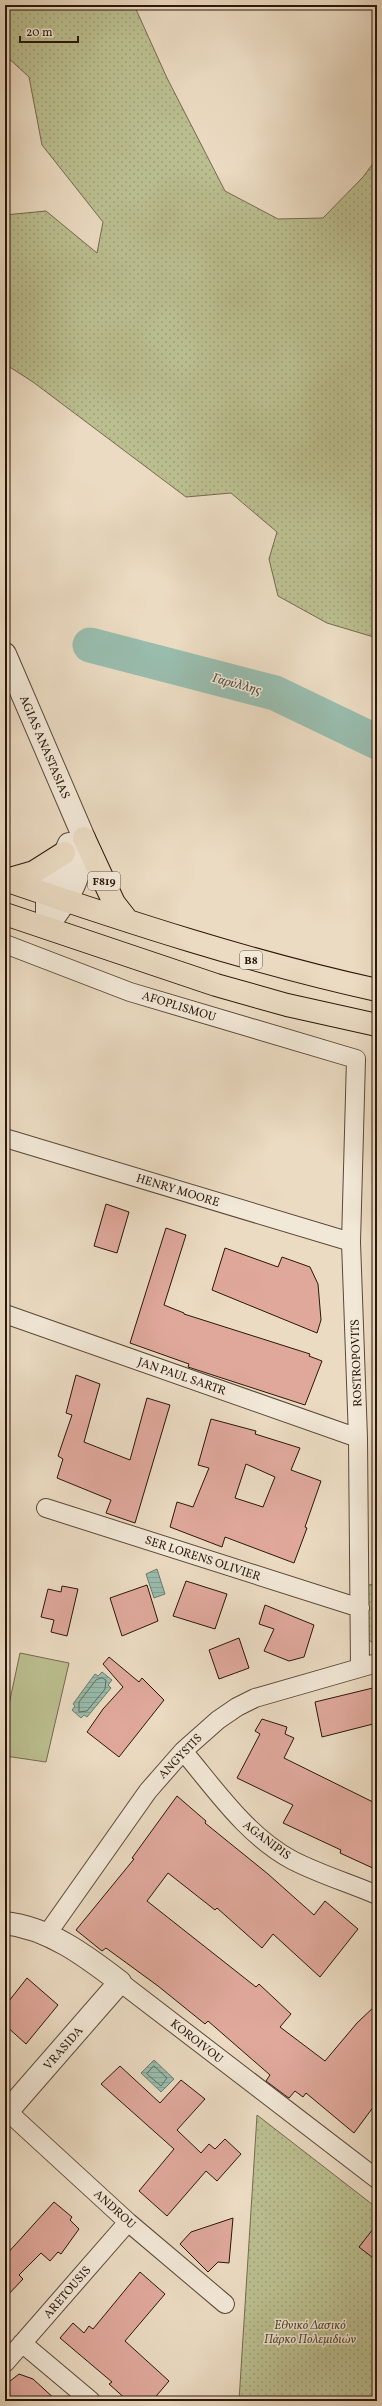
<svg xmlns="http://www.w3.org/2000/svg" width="382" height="2406" font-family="Vollkorn,serif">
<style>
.green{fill:url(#green-dots);stroke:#736b4d}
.pitch{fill:#bbbf90;stroke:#736b4d}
.water{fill:url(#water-rules);stroke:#6d7a6c}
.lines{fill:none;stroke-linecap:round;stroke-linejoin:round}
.shore{stroke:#626a5c;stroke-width:1}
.river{stroke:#99bcad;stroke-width:35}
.building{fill:#dfa89b;stroke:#2b170a;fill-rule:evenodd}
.minor-casing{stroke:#5b4838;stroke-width:20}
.tertiary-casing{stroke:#5b4838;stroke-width:24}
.primary-casing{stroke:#2b170a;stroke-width:24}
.minor{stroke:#f2e8d7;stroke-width:18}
.tertiary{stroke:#f2e8d7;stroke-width:22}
.primary{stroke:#ebdbc2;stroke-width:22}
.labels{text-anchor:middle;stroke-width:3;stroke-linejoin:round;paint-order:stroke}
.shield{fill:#f2e8d7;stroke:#675648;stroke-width:1}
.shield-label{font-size:11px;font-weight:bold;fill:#2b170a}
.street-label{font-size:12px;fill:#2b170a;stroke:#f2e8d7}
.park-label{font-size:12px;font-style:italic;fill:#564932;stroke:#f2e8d7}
.water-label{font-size:13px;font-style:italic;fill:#525143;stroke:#f2e8d7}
</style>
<defs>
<pattern id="green-dots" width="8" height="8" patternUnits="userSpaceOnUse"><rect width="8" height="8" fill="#bbbf90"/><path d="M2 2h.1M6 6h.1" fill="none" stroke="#a1a37b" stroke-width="1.8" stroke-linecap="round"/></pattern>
<pattern id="water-rules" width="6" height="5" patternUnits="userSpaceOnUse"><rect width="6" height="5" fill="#99bcad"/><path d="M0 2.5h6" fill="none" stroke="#84a194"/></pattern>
</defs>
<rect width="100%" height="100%" fill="#ebdbc2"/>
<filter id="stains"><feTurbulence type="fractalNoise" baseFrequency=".005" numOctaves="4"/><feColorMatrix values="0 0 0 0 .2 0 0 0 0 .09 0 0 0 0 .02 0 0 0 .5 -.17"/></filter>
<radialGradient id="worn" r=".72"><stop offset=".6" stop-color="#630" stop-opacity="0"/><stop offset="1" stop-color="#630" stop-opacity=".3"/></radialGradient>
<path class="green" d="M5 5H134L167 78 225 191 278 219 323 218 363 177 377 158V638L327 623 278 596 269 559 277 532 231 493 186 497 33 382 5 364V215L46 211 97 253 103 222 42 145 29 77 5 55Z
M377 1584V1646L366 1638 368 1585Z
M257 2115 377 2208V2401H239Z"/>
<path class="pitch" d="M20 1653 69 1663 46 1762 5 1756V1723Z"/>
<path class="water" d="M157 1569 165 1594 154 1598 146 1574Z
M102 1672 112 1680 108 1685 111 1688 87 1717 84 1715 81 1718 72 1710 75 1706 73 1704 95 1674 98 1676Z
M154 2060 174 2079 161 2092 141 2073Z"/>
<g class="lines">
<path class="shore" d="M102 1678 106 1680 105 1689 87 1711 79 1712V1702L96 1680Z
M154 2066 167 2078 161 2086 147 2074Z"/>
<path class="river" d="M90 645 275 693 377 742"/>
</g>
<path class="building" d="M106 1204 129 1212 117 1253 94 1246Z
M166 1228 186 1235 164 1305 184 1313V1314L310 1354 309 1356 322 1361 305 1405 188 1367 189 1364 130 1343Z
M225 1248 278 1267 282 1257 310 1267 318 1284 321 1320 317 1333 212 1290Z
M76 1375 100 1384 84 1442 130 1460 147 1398 170 1405 135 1523 106 1513 111 1500 57 1478 63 1459 58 1456 72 1415 66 1413Z
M211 1419 256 1431 255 1434 300 1448 291 1470 321 1481 305 1527 307 1528 294 1563 225 1537 222 1547 170 1527 177 1502 193 1507 209 1468 198 1465ZM246 1464 275 1477 263 1507 235 1498Z
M186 1581 227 1594 215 1629 173 1616Z
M147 1585 158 1621 122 1636 110 1598Z
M62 1586 78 1589 67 1636 51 1632 54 1620 41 1617 48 1589 61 1592Z
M265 1605 314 1625 304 1657 289 1661 264 1651 274 1629 259 1624Z
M239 1638 249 1668 219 1679 209 1650Z
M109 1657 139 1682 142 1678 164 1700 119 1757 87 1732 103 1709 123 1687 103 1664Z
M377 1687V1723L322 1737 315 1702Z
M262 1719 287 1727 285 1734 294 1738 284 1758 377 1804V1870L340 1853 341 1850 283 1823 293 1805 237 1778 260 1734 255 1731Z
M177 1796 206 1821 205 1823 268 1874 314 1915 325 1901 358 1929 320 1977 273 1934 262 1948 217 1908 215 1910 168 1873 147 1901 256 1987 259 1984 291 2014 280 2027 325 2061 357 2023 377 2004V2102L354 2133 306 2093 303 2097 295 2091 289 2098 286 2096 266 2081 270 2075 208 2021 205 2024 158 1986 106 1948 102 1951 76 1930 134 1859 132 1858Z
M27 1978 58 2005 26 2044 5 2025V2006Z
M120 2066 160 2103 181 2080 205 2099 177 2130 201 2153 209 2144 215 2149 225 2139 241 2154 217 2181 206 2171 167 2216 139 2191 174 2149 101 2084Z
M54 2202 72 2217 70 2220 79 2229 61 2254 58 2252 50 2261 41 2253 19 2275 23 2279 5 2298V2256Z
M233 2218 229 2263 218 2262 208 2272 180 2244 191 2232Z
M377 2224V2261L359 2247Z
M140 2272 165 2294 125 2341 169 2381 152 2401H128L109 2384 112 2382 60 2338 73 2323 84 2333 89 2326 93 2329Z
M19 2374 33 2379 57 2401H5V2385Z"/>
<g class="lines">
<defs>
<path id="minor" d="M5 944 130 992 356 1059 351 1242 358 1438 360 1668
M5 1138 351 1242
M5 1314 358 1438
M46 1508 360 1608
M183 1751C216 1790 246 1835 292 1860 319 1874 349 1883 377 1895
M47 1934 148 1791 183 1751 218 1720 237 1707 255 1698 377 1663
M120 1982 377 2179
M7 2111 128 2222 225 2304
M22 2343 91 2401
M5 2363 128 2222"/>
<path id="tertiary" d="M5 654 84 838C84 874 69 899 47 926
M47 913V893L69 844
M5 1923C49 1928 86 1956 120 1982L5 2114"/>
<path id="primary" d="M84 838 114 903 128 921
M5 880C128 922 250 962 377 990
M6 880 34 872 64 853
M5 914 216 985 287 1005 377 1025"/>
</defs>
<use href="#minor" class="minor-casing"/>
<use href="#tertiary" class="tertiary-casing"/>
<use href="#primary" class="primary-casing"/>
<use href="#minor" class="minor"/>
<use href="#tertiary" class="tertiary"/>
<use href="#primary" class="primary"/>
</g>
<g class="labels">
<g class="shield">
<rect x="88" y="872" width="32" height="18" rx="3"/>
<rect x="240" y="951" width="22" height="18" rx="3"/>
</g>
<g class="shield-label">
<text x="104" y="885">F819</text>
<text x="251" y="964">B8</text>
</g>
<g class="street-label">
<text transform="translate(45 747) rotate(67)" y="4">AGIAS ANASTASIAS</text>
<text transform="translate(179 1006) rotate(17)" y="4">AFOPLISMOU</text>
<text transform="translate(178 1190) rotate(17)" y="4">HENRY MOORE</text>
<text transform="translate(356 1363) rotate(-92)" y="4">ROSTROPOVITS</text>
<text transform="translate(182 1376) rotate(19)" y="4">JAN PAUL SARTR</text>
<text transform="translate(203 1558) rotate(18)" y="4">SER LORENS OLIVIER</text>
<text transform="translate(180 1756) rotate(-46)" y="4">ANGYSTIS</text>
<text transform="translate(267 1840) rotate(37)" y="4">AGANIPIS</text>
<text transform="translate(197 2041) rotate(38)" y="4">KOROIVOU</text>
<text transform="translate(63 2048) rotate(-49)" y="4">VRASIDA</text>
<text transform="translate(115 2209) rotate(42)" y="4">ANDROU</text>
<text transform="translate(67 2292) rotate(-49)" y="4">ARETOUSIS</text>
</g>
<g class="park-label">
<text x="310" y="2329">Εθνικό Δασικό<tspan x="310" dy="14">Πάρκο Πολεμιδιών</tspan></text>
</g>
<g class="water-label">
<text transform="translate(237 683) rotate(15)" y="5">Γαρύλλης</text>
</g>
</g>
<rect width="382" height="2406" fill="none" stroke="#ebdbc2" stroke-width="20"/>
<rect x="6" y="6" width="370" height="2394" fill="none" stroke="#2b170a" stroke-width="2"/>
<rect x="10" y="10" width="362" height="2386" fill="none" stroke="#2b170a"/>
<path d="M20 36v6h58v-6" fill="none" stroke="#2b170a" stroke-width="2"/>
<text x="26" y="36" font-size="12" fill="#2b170a" stroke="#f2e8d7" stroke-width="3" paint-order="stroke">20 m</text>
<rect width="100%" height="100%" filter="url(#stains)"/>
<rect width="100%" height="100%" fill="url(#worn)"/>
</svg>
